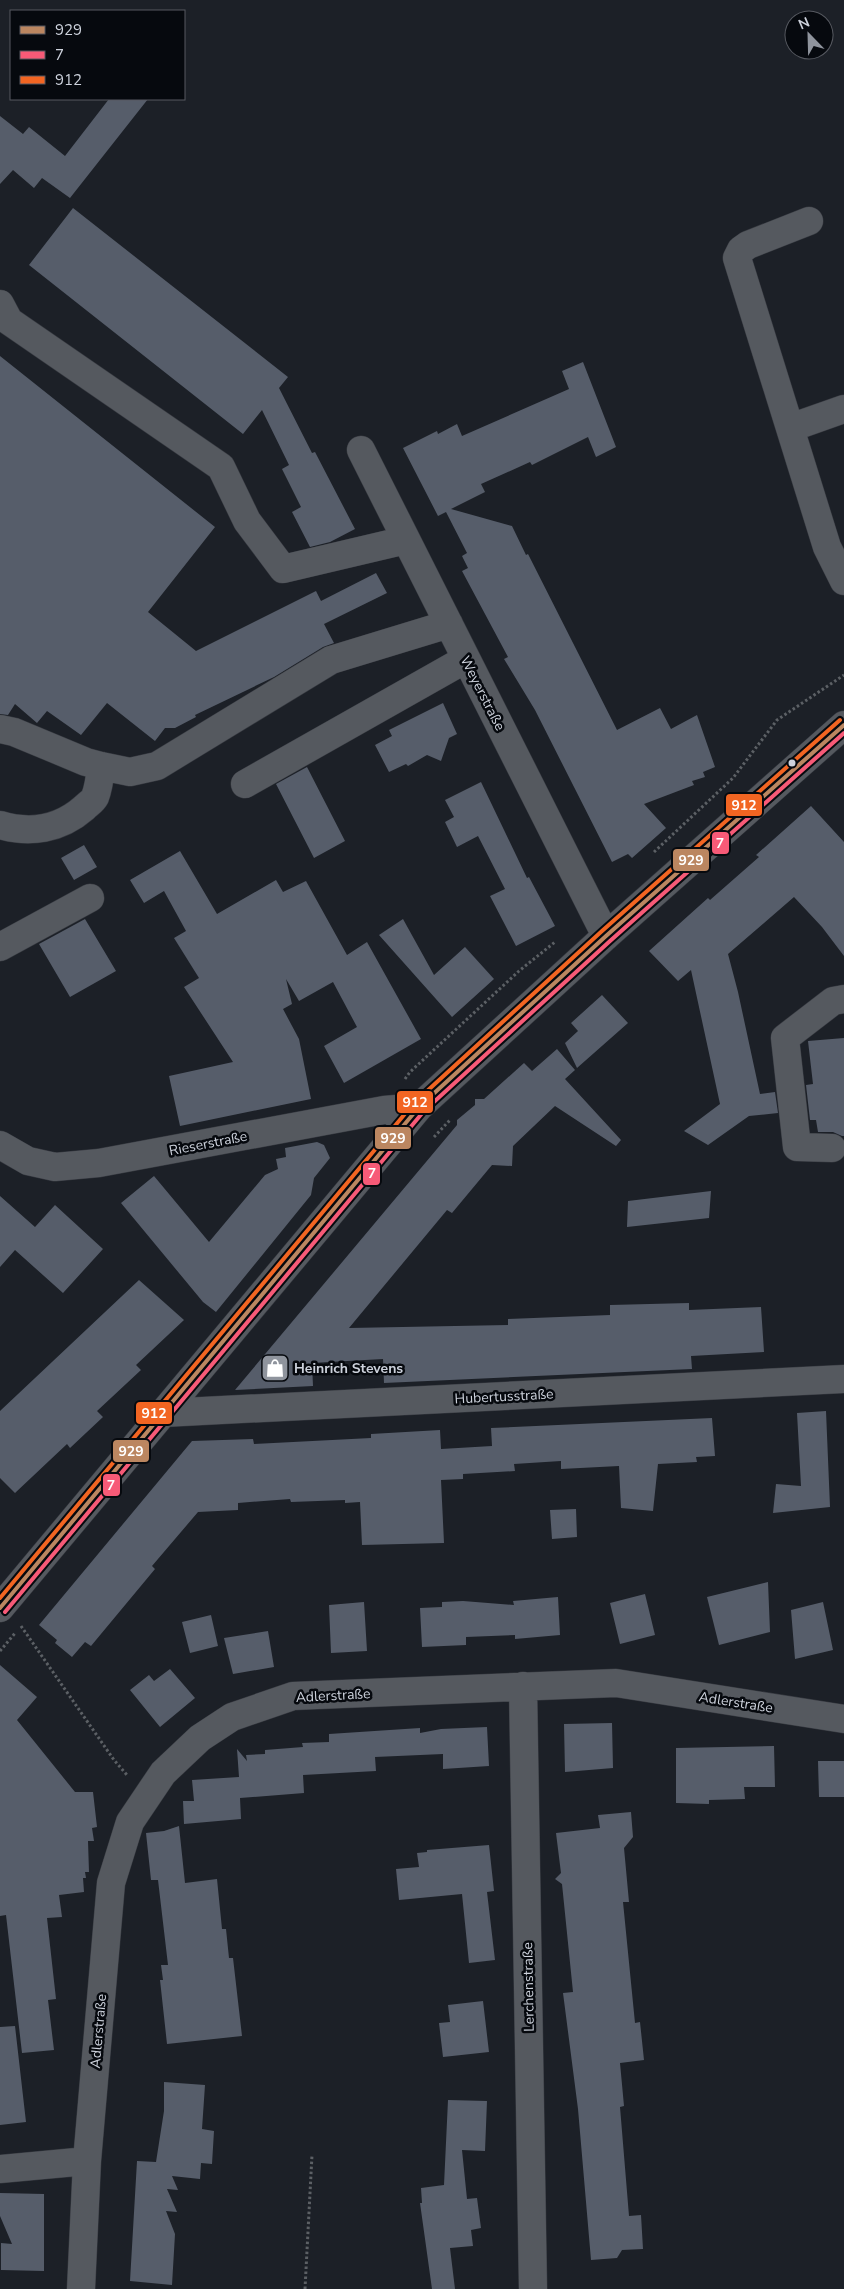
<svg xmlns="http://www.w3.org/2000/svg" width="844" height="2289" font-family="'Nunito Sans',sans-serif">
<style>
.building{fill:#565d6a}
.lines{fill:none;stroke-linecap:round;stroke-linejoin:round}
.minor-casing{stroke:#373a41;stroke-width:29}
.path{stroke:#5c6065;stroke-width:3;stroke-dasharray:2.5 2.5;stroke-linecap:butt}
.minor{stroke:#55595f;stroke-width:28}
.bus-1-casing{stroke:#06090e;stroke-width:8}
.bus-2-casing{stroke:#06090e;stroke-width:8}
.bus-3-casing{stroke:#06090e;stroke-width:8}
.bus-1{stroke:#bb8660;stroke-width:4}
.bus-2{stroke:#f75a77;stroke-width:4}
.bus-3{stroke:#f26522;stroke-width:4}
.bus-dot{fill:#cdd2dc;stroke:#06090e;stroke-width:2}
.labels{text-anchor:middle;stroke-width:5;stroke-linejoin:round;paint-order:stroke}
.street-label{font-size:14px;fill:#cdd2dc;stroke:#06090e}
.poi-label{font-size:14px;font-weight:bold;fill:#cdd2dc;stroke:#06090e;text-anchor:start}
.line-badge{stroke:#06090e;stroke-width:2}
.badge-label{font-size:14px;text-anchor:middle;font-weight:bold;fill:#fff}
</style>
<rect width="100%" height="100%" fill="#1c2027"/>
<path class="building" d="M109 99H148L70 198 42 178 34 188 13 170 0 184V116L23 134 29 127 65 156Z
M73 208 288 377 279 388 312 453 315 452 355 529 330 542 310 547 292 512 301 507 282 469 289 465 262 410 243 434 29 265Z
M0 356 215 527 148 612 196 651 316 591 321 601 376 573 387 593 324 624 334 643 323 647 274 677 195 715 196 717 175 728H165L155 741 107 703 81 735 47 711 37 723 15 704 8 715 0 714Z
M583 362 616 447 596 457 588 437 532 465 530 462 481 484 485 492 451 509 512 526 526 555 528 554 617 730 660 708 671 729 697 715 715 767 703 772 705 777 692 781 694 785 644 804 666 828 632 858 628 854 612 862 535 710 504 659 508 657 462 571 468 568 462 556 467 553 446 512 438 516 403 448 437 431 438 434 457 424 462 436 569 389 562 371Z
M443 703 457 734 449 738 441 761 427 755 408 766 406 764 389 772 375 745 392 736 389 730Z
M307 767 345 841 314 858 276 784Z
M481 782 527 878 529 877 555 926 516 946 490 896 505 889 478 836 457 847 445 822 454 817 445 800Z
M811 806 844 842V956L822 927 794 897 728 954 738 992 760 1094 775 1092 778 1113 749 1116 708 1145 684 1131 720 1104 691 970 678 981 649 951 708 898 710 900 759 857 756 855Z
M84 845 97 867 74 880 61 858Z
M180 851 217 914 276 880 283 892 306 881 347 955 367 942 421 1039 344 1083 324 1046 357 1027 333 982 299 1001 286 979 292 1004 283 1009 299 1039 311 1099 180 1126 169 1076 233 1062 184 987 199 978 174 938 186 931 164 891 144 903 130 880Z
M85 919 116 971 70 997 39 944Z
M403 919 434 975 465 947 494 979 452 1017 379 935Z
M602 995 628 1023 577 1068 565 1043 578 1031 571 1023Z
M844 1038V1136H842L833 1132H818L816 1120H810L806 1085 813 1084 808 1041Z
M557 1049 575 1070 565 1079 621 1140 616 1146 555 1106 513 1146 512 1166 492 1165 452 1213 447 1210 349 1328 508 1325V1319L610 1315V1305L689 1303V1310L761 1307 764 1352 691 1356 692 1369 384 1383 383 1359 312 1363 313 1386 235 1390 457 1125V1120L475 1105V1099H484L524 1063 532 1071Z
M317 1142 324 1145 330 1158 314 1178 311 1195 216 1312 203 1302 121 1203 154 1176 209 1242 265 1175 278 1169 276 1159 286 1157 285 1148Z
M711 1191 709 1218 627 1227 628 1201Z
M0 1196 35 1227 55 1205 103 1249 63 1293 15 1250 0 1267Z
M139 1280 184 1320 136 1365 141 1370 97 1411 103 1417 70 1448 67 1444 15 1493 0 1478V1411Z
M826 1411 830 1507 773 1513 776 1484 801 1486 797 1413Z
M712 1418 715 1456 696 1457 697 1462 658 1464 653 1511 621 1508 619 1466 561 1469V1461L514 1464 515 1471 463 1474V1479L441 1480 444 1543 362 1545 360 1502 345 1503V1500L291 1502 290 1499 238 1503V1510L198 1512 152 1566 155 1569 91 1646 85 1642 72 1657 55 1643 57 1640 39 1625 192 1441 253 1439 254 1444 371 1438V1434L440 1430 441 1449 492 1446 491 1428Z
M576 1509 577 1537 552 1539 550 1510Z
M768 1582 770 1632 719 1645 707 1597Z
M645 1594 655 1635 620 1644 610 1603Z
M558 1597 560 1635 515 1639V1635L466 1637V1645L422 1647 420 1608 442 1607V1602L463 1601 514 1605 513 1601Z
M364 1602 367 1651 331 1653 329 1605Z
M823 1602 833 1650 795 1659 791 1610Z
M211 1615 218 1646 190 1653 182 1622Z
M268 1631 274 1667 233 1674 224 1638Z
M0 1665 37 1697 17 1720 75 1792H93L97 1827 92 1828 94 1841H88L89 1872H85L86 1878H83L84 1892 59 1895 62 1917 47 1918 56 1999 48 2000 54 2050 22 2053 6 1915 0 1916Z
M170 1669 195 1698 160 1727 130 1690 149 1675 154 1681Z
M612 1723 613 1768 565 1772 564 1724Z
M487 1727 489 1766 443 1769V1754L375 1757 376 1771 303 1775 304 1793 240 1798 241 1819 184 1824 183 1801H194L192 1780 239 1777 237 1749 247 1761 246 1755 265 1754V1750L303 1747 302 1743 329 1742V1734L420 1728V1733L441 1729Z
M774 1746 775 1787H744L745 1799 709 1800V1804L676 1803V1748Z
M818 1761H844V1797H819Z
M631 1812 633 1837 624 1848 629 1902H623L635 2023 640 2022 644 2060 620 2063 624 2106 620 2107 629 2216 641 2215 643 2249 622 2250 617 2258 591 2260 578 2109 563 1993 573 1992 562 1884 555 1879 561 1873 556 1833 600 1828 598 1815Z
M179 1826 185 1883 217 1879 222 1929H226L229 1958H233L242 2036 167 2044 160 1980H163L161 1965H168L158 1880H151L146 1833 164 1831Z
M489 1845 494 1891 487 1892 495 1960 469 1963 462 1894 399 1900 396 1869 419 1867 417 1853 427 1852V1850Z
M483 2001 489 2052 443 2057 439 2023 450 2022 448 2005Z
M15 2026 26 2122 0 2125V2027Z
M164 2082 205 2085 202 2129 214 2131 212 2164 201 2163 200 2179 172 2176 178 2190 167 2189 177 2212 166 2211 175 2234 172 2285 130 2281 137 2161 156 2162 164 2111Z
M448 2100 487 2101 485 2151 462 2150 467 2199 477 2198 481 2228 471 2230 473 2246 450 2248 455 2289H432L420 2203H422L421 2188 444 2185Z
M0 2193 44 2194V2271L1 2270V2243L12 2244 0 2216Z"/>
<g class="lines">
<defs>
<path id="minor" d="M809 221 748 245 741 250 737 258 827 547 844 581
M0 304 9 321 221 467 247 521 283 569 406 540
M790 428 844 409
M361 450 606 936
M0 729 14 732 86 762 101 766 130 772 157 766 331 660 449 624
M245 784 466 659
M0 825C30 834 60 829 84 808 88 804 93 801 95 797 99 787 100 776 101 766
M0 947 90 898
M0 1145 28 1161 55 1167 99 1163 384 1110 419 1107
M832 1148 797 1147 785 1038 833 1001 844 999
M163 1413 844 1379
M0 1608 419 1107 606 936 844 725
M523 1686 533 2289
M0 2169 87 2161
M81 2289 87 2161 111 1883 130 1822 163 1773 200 1738 232 1717 293 1696 616 1683 844 1719"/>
</defs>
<use href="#minor" class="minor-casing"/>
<path class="path" d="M654 852 733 778 777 720 844 675
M405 1079 410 1072 519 971 555 942
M434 1137 450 1120
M21 1626 114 1760 127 1775
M0 1651 16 1632
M305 2289 312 2155"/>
<use href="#minor" class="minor"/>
<defs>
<path id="bus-1" d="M0 1608 419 1107 606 936 844 725"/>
<path id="bus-2" d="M5 1612 424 1111 610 941 844 733"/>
<path id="bus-3" d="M0 1598 414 1103 602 931 840 720"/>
</defs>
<use href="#bus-1" class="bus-1-casing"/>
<use href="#bus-2" class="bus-2-casing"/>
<use href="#bus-3" class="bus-3-casing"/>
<use href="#bus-1" class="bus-1"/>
<use href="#bus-2" class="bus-2"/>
<use href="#bus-3" class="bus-3"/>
</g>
<defs>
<symbol id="shop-square" viewBox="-11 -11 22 22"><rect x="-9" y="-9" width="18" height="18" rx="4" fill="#8f949d" stroke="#06090e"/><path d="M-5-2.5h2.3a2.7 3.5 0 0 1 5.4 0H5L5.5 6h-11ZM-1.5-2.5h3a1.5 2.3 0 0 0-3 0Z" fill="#fff"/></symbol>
</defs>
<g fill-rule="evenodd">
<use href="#shop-square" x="259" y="1352" width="32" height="32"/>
</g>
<circle class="bus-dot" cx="792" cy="763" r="4.5"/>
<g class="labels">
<g class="street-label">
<text transform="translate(483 693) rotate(63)" y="5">Weyerstraße</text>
<text transform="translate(208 1143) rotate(-11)" y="5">Rieserstraße</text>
<text transform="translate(504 1396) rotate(-3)" y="5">Hubertusstraße</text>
<text transform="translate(333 1695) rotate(-3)" y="5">Adlerstraße</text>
<text transform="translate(736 1702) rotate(9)" y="5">Adlerstraße</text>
<text transform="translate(528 1987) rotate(-91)" y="5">Lerchenstraße</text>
<text transform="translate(98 2031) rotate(-85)" y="5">Adlerstraße</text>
</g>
<g class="poi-label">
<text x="294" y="1373">Heinrich Stevens</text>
</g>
</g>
<g class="line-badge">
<rect x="725" y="793" width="38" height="24" rx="5" fill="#f26522"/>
<rect x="711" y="831" width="19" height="24" rx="5" fill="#f75a77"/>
<rect x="672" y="848" width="38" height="24" rx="5" fill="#bb8660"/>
<rect x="396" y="1090" width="38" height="24" rx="5" fill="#f26522"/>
<rect x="374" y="1126" width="38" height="24" rx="5" fill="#bb8660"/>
<rect x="362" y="1162" width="19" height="24" rx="5" fill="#f75a77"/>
<rect x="135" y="1401" width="38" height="24" rx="5" fill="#f26522"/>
<rect x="112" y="1439" width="38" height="24" rx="5" fill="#bb8660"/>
<rect x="102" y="1473" width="19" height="24" rx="5" fill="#f75a77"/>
</g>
<g class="badge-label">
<text x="744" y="810">912</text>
<text x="720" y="848">7</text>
<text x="691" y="865">929</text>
<text x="415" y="1107">912</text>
<text x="393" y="1143">929</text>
<text x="372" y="1178">7</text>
<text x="154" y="1418">912</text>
<text x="131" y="1456">929</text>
<text x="111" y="1490">7</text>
</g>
<rect x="10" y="10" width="175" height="90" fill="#06090e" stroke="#565960"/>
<rect x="20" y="26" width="25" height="8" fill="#bb8660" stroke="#565960"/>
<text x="55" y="35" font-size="15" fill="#cdd2dc">929</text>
<rect x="20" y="51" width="25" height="8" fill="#f75a77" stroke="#565960"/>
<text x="55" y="60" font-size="15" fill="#cdd2dc">7</text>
<rect x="20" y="76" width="25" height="8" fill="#f26522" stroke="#565960"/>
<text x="55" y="85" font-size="15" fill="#cdd2dc">912</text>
<g transform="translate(809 35) rotate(337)"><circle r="24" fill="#06090e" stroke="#565960"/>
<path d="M0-4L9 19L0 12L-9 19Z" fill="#8f949d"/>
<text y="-8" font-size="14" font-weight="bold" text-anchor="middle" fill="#cdd2dc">N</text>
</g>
</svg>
